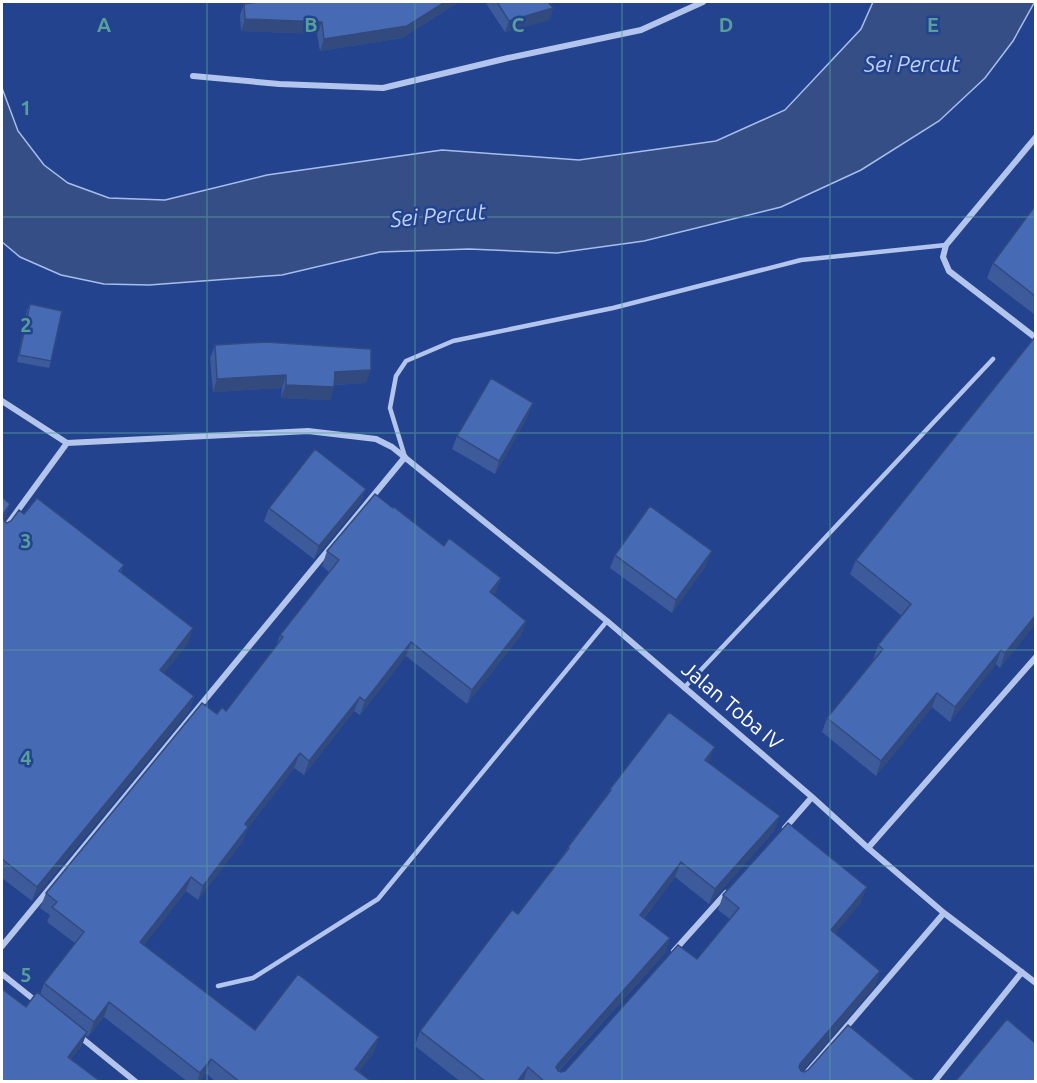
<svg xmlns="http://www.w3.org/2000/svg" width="1037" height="1083" font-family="Ubuntu,sans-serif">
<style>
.water{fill:#364e86;stroke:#a7beed;stroke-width:1.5}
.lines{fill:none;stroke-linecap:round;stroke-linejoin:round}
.lane{stroke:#b3c5ec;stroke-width:4.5}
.street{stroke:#b3c5ec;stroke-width:6}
.wall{fill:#3d5b9b}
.shaded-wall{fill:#324a7e}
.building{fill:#476ab4;stroke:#324a7e;stroke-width:1.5}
.grid{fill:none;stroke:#579f9a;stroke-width:1.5;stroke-opacity:0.55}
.labels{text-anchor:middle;stroke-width:5;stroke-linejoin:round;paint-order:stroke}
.street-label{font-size:21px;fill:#fff;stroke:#23438f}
.water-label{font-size:22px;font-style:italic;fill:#bfd0f3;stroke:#23438f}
.grid-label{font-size:20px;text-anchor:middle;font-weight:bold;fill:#579f9a;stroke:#23438f;stroke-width:5;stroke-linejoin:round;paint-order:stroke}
</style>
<rect width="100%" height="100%" fill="#23438f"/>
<path class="water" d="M873 2H1034V3L1013 41 985 78 939 121 861 170 781 207 644 241 557 253 469 249 380 252 282 275 149 285 104 284 61 275 20 257 2 242V88L18 131 44 165 68 183 109 198 165 200 267 175 442 150 579 160 716 141 785 110 861 29Z"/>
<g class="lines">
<path class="lane" d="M405 457 390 408 396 376 406 361 453 341 613 308 801 260 946 245
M684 688 993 359
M218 986 253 978 378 899 607 621"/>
<path class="street" d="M193 76 279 84 383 88 508 58 641 30 703 2
M1036 137 946 245 943 257 949 271 1036 338
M2 401 67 443 308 431 376 439 392 447 607 621 812 797 868 848 944 913 1036 983
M2 532 67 443
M785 828 812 797
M868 848 1036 657
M2 946 405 457
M674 951 726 893
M2 974 37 1002
M78 1035 136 1082
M799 1082 944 913
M934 1082 1022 972"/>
</g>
<path class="wall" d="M257 2H459L402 38 320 51 317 34 241 31 240 15 244 4Z
M485 2H555L550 5 553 8 549 20 505 32Z
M1035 206V315L987 278 993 263Z
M30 304 51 361 49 368 17 362 27 310Z
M215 345 366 383 334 385 330 400 281 398 282 388 213 392 210 358Z
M528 416 495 474 452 449 457 436Z
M2 497 10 504 4 520 5 522 7 523 24 514 124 565 121 572 188 643 164 673 194 696 189 711 32 901 2 878Z
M361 502 314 559 264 521 269 508Z
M393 508 444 546 501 578 495 593 493 595 526 621 521 635 467 704 406 656 360 715 354 711 304 775 294 768 248 828 243 841 198 900 186 891 144 945 255 1030 374 1052 359 1071 372 1082H216L206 1073 199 1082H188L104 1017 88 1037 86 1035 82 1045 71 1059 2 1082 26 1007 40 995 44 983 75 943 47 922 50 915 40 908 46 893 217 714 226 711 276 646 280 635 329 572 322 566 327 551Z
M615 555 707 564 672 613 610 568Z
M856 560 1035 624 1000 668 996 664 950 722 932 707 876 776 822 732 827 718 874 660H873L878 645 902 616 850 574Z
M709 763 774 831 709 904 675 877 644 918 670 938 665 953 559 1071 561 1072 565 1071 697 959 730 919 718 910 723 895 861 902 835 933 880 971 875 986 802 1071 804 1072 917 1082H461L415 1046 420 1031 518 914 566 851 568 847 608 794 610 789Z"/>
<path class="shaded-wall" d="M445 2H459L402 38 320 51 324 39Z
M546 2H555L542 11 553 8 549 20 505 32 509 21Z
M245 19 322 22 317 34 241 31Z
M371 370 366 383 330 385 335 372Z
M286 375 282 388 213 392 217 379Z
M286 385 334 387 330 400 281 398Z
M533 403 528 416 495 474 499 461Z
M366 489 361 502 314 559 319 546Z
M10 504 5 519 2 524V516Z
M712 551 707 564 672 613 676 600Z
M501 578 495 593 484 606 490 592Z
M1035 616V624L1000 668 1005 653Z
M526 621 521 635 467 704 472 690Z
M193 628 188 643 155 685 160 670Z
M411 642 406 656 360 715 365 701Z
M1001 650 996 664 950 722 955 707Z
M937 693 932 707 876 776 881 761Z
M194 696 189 711 32 901 37 887Z
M360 697 354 711 304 775 309 761Z
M715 747 709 762 700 775 705 760Z
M300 753 294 768 248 828 243 841 198 900 203 886 245 824Z
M780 816 774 831 709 904 715 889Z
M681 862 675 877 634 930 640 915Z
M191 877 186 891 135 957 140 942Z
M867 887 861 902 826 945 831 930Z
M670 938 665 953 552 1078 558 1064Z
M880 971 875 986 795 1079 800 1064Z
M109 1002 104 1017 88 1037 94 1022Z
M87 1032 82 1045 63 1070 68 1057Z
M379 1037 374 1052 351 1082 355 1069Z
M211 1059 206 1073 199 1082H197L200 1073Z
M528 1067 523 1082H517Z"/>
<path class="building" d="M257 2H445L407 26 324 39 322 22 245 19 244 4Z
M497 2H548L553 8 509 21Z
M1035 206V296L993 263Z
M30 304 62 311 51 361 19 355Z
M1035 337V616L1005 653 1001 650 955 707 937 693 881 761 827 718 883 649 878 645 911 604 856 560Z
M266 342 371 349V370L335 372 334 387 286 385V375L217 379 215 345Z
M491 378 533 403 499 461 457 436Z
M315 449 366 489 319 546 269 508Z
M375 494 393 508 394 507 444 546 449 538 501 578 490 592 526 621 472 690 411 642 365 701 360 697 309 761 300 753 245 824 248 827 203 886 191 877 140 942 255 1030 298 974 379 1037 355 1069 372 1082H240L211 1059 200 1073 109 1002 94 1022 44 983 84 932 52 907 57 902 46 893 202 703 217 714 222 707 226 711 283 637 280 635 339 560 327 551Z
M2 497 10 504 2 516 5 522 7 523 11 521 19 510 24 514 37 498 124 565 119 571 193 628 160 670 194 696 37 887 2 859Z
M650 506 712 551 676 600 615 555Z
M669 712 715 747 705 760 780 816 715 889 681 862 640 915 670 938 558 1064 556 1067 558 1071 561 1072 565 1071 678 945 697 959 739 908 723 895 788 823 867 887 831 930 880 971 800 1064 799 1067 801 1071 804 1072 808 1070 848 1025 917 1082H545L528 1067 517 1082H486L420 1031 512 910 518 914 569 848 568 847 611 790 610 789Z
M2 989 26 1007 37 992 87 1032 68 1057 101 1082H2Z
M1007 1019 1035 1043V1082H955Z"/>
<path class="grid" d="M207 2V1082M415 2V1082M622 2V1082M830 2V1082M2 217H1036M2 433H1036M2 650H1036M2 866H1036"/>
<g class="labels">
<g class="street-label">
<text transform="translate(732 706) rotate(40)" y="7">Jalan Toba IV</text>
</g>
<g class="water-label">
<text x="912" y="72">Sei Percut</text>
<text transform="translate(438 215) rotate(-5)" y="8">Sei Percut</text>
</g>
</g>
<g class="grid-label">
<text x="104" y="32">A</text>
<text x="311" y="32">B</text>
<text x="518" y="32">C</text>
<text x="726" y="32">D</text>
<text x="933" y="32">E</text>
<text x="26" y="115">1</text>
<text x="26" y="332">2</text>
<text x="26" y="548">3</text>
<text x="26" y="765">4</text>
<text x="26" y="982">5</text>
</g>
<rect width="1037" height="1083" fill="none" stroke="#ffffff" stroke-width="6"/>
</svg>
